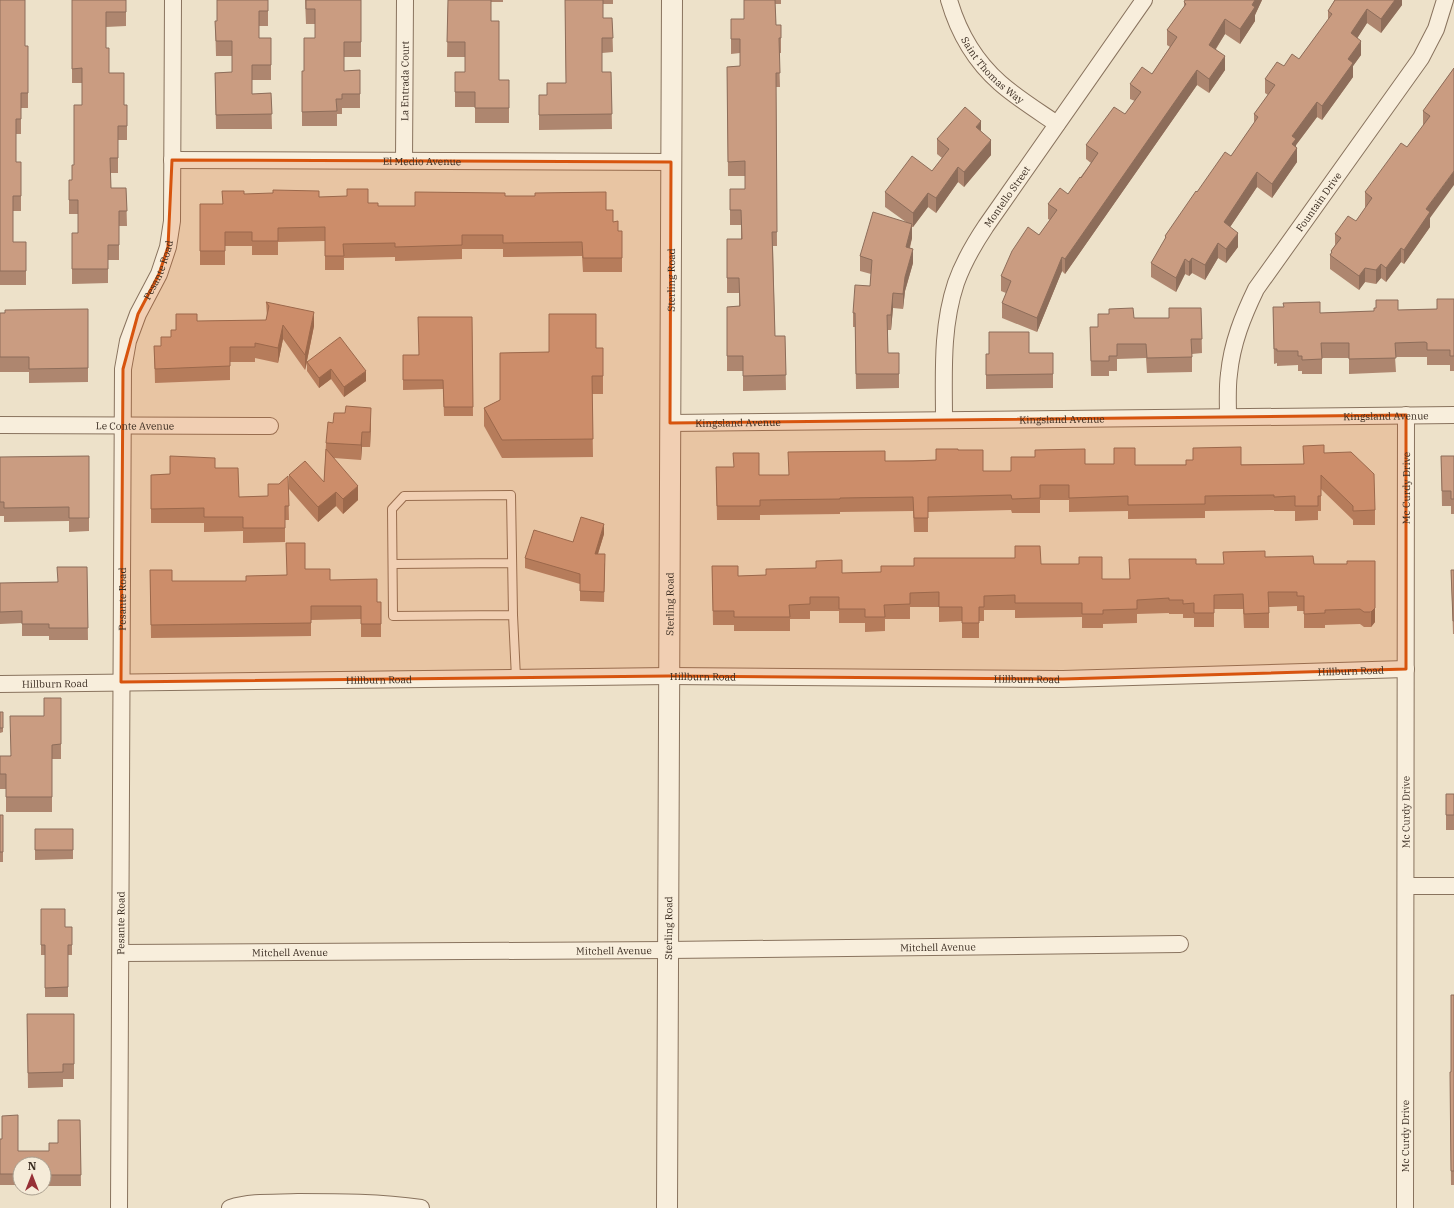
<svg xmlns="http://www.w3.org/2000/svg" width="1454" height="1208" font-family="'IBM Plex Serif',serif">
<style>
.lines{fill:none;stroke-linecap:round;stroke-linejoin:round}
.service-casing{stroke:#89735e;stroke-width:10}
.minor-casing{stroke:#89735e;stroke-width:18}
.tertiary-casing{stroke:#89735e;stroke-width:22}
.service{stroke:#f8eedc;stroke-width:8}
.minor{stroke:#f8eedc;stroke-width:16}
.tertiary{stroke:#f8eedc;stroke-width:20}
.wall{fill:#ae866f}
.shaded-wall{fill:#8d6d5a}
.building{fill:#ca9c81;stroke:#8d6d5a}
.marked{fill:#d7540e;fill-opacity:0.2;stroke:#d7540e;stroke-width:3;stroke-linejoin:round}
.labels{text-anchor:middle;stroke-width:4;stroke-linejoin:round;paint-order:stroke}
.street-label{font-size:10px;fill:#3a2c21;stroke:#f5ebd8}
</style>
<rect width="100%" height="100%" fill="#ede1c9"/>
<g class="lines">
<defs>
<path id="service" d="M393 564 512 563
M513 615 393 616 392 509 404 496 511 495 513 615 516 678"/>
<g id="minor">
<path id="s1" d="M949 0C958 31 975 61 1000 83 1017 98 1038 111 1057 124"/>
<path id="s2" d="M172 160 671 162"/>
<path id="s3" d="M404 161 405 0"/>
<path id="s4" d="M1228 417C1228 403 1227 388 1229 374 1232 343 1243 316 1256 289L1421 58 1436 29 1445 0"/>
<path id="s5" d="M944 420C944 374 941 328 956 283 963 263 974 244 986 226L1144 0"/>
<path id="s6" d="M670 423 1454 415"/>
<path id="s7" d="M0 425 270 426"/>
<path id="s8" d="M0 684 669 676 1063 679 1406 669"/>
<path d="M1406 886H1454"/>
<path id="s9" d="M121 953 668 950 1180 944"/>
<path id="s10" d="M119 1208 123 369 128 341 138 314 159 274 168 247 172 221 173 0"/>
<path d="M230 1208C252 1201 276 1203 298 1202 339 1202 380 1202 421 1208"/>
<path id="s11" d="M1405 1208 1406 415"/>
</g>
<g id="tertiary">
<path id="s12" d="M667 1208 672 0"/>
</g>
</defs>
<use href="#service" class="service-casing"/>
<use href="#minor" class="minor-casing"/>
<use href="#tertiary" class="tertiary-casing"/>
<use href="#service" class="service"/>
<use href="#minor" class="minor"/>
<use href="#tertiary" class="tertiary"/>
</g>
<path class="wall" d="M0 0 25 46H28V108H21V134H16V162H21V211H13V242H26V285H0Z
M72 0H126V26L106 27V48L109 73 124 105 127 126V140H118V173H110L111 188H126L127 226H119V260H108V283L72 284V233H78V214H69V180H72L82 105V83H72Z
M268 0V26H259V38H271V80H252V94L271 93 272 129H216L215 73 232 72V56H216L215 21H217Z
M305 0H361V57H344V71L360 70V108H342V114H337V126H302V71H304L315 38V24H306Z
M448 0H503V2H491V21L499 80H509V123H475V107H455V72H465V57H447Z
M565 0H613V4H603V18H612L613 52 602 53V72H611L612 129 539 130V95H547L566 83Z
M744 0H781V4H775L776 25H781V53H779L780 87H776L777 246H773L775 336H785L786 390 743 391V371H727V307L739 306V293H727V239H741V225H730V189H745V176H728L727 67 740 66V53L731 54V19H744Z
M1185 0H1262L1255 15V21L1240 44 1225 34 1216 49 1225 70 1209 93 1197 85 1065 274 1062 271 1037 332 1002 318V303L1006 293 1001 291V276L1039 235 1050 220 1048 219V204L1068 194 1091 163 1086 159V145L1125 114 1135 101 1130 99V84L1152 74 1170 47 1167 45V30L1184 7V2Z
M1334 0H1402V5L1381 33 1367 23 1357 38 1361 55 1353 66V77L1322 120 1317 117 1296 145 1297 162 1272 198 1257 187 1230 227 1238 247 1226 263 1218 258 1205 280 1192 273 1189 276 1185 274 1176 292 1151 277V263L1165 240V236L1197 192 1231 156 1254 123V114L1268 95 1265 93V79L1284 66 1299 59 1328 20V11L1334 1Z
M1454 68 1430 218V227L1404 264 1401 262 1386 282 1381 278 1376 284 1365 282 1359 290 1330 269V255L1331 253V251L1335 245V234L1356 221 1366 207H1365V192L1407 147 1423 126V111Z
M981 131 991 155 964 187 958 182 936 213 928 207 913 227H912V238L910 248 913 263 905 291 903 309 893 308 891 330H888V353H899V388L856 389 855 327H853V313L870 286 871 274 860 271V256L906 222 885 207V192L932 171 942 158 937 154V139Z
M244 194 319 197 368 203 378 206H415L505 196 606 210 618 231H622V272H583L582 256 503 257V249H462V259L395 261V257L344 258V270H325V241L278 242V255H252V246H225V265H200V204H222Z
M1454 299V371H1450V365H1427V357H1395L1396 372 1349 374V358H1322V374H1302V371H1298V365L1277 366V363L1274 364 1273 307 1320 313 1398 310 1437 309Z
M266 302 314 326 307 361 366 381 344 397 331 379 319 388 307 371V363L305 370 283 339 278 363 255 358V362H230V380L155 383 154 346H161L171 337 197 321 266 320 267 317Z
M1201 308 1202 353 1192 354V372L1147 373 1146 358 1117 359V371H1109V376H1091L1090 327H1098L1134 318H1169Z
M88 309V382L29 383V372H0V313Z
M472 317 473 416H444L443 389 403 390V355H418Z
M596 348H603V394H592L593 457 502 458 484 426V408L500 400 549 352Z
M1053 353V388L986 389V354Z
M333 423H371L370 447H362L361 460 334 458 358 500 343 514 336 506 318 522 289 489V475L324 482 326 443Z
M958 450 983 471H1011L1085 464 1135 465 1303 464 1324 453 1375 510V525H1353V520L1321 489V511H1318V520L1295 521V511H1274V510L1205 511V518L1128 519V511L1069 512V500H1040V513H1012L1011 510 928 512V532H914L913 511 840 512V514L760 515V520H717L716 467 759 475H788L885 461 936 460Z
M89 456V531L69 532V521L4 522V516H0V457Z
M1441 456H1454V514H1451V506H1442Z
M215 468 239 497 268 496 279 484 288 476 289 520H285V542L243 543V531L204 532V523H151V475L170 474Z
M604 534 598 554 605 564 604 602 580 601V584L525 568V558L573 542Z
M1265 557 1314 564H1347V561L1375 622 1371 627H1364L1360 624 1325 625V628H1304V611H1297V606L1269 607V628H1244L1243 609H1214V627H1194V618H1183V614H1169V613L1137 614V623L1103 624V628H1082V617L1015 618V610H984V621H979V638H962V621L939 622V607H910V619H885V631L865 632V623H839V611H810V619H790V631H734V625H713L712 566 738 576 881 572 1041 564 1102 579H1129L1196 564H1223Z
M87 567 88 640H49V636H22V623L0 624V583L57 582Z
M305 569 377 602H381V637H361V619L311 620V636L151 638 150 570 172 581H246L286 575Z
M1451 570H1454V634H1453Z
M61 698V759H52V812H6V789H0V756H10L44 716Z
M0 712H3V732L0 733Z
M1446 794H1454V830H1446Z
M0 815H3V862H0Z
M35 829H73V859L35 860Z
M41 909 65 927H72V955H68V997H45V955H41Z
M1454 995V1185H1451L1450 1087 1451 1072Z
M27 1014H74V1079H63V1087L28 1088Z
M80 1120 81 1186H44V1164H20V1185H0V1139L18 1151H49L58 1143Z"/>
<path class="shaded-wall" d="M1255 0H1262L1255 15V21L1240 44V29Z
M1395 0H1402V5L1381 33V19Z
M1367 9V23L1351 48V33Z
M1225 19V34L1209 59V45Z
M1361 41V55L1353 66V77L1322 120V106L1348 59Z
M1225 56V70L1209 93V79Z
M1197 70V85L1065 274V259Z
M1317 102V117L1296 145V149L1297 148V162L1272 198V184L1292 136Z
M981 121V135L976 127Z
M991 140V155L964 187V172Z
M958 167V182L936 213V198Z
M1454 171V185L1430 218V227L1404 264V250L1426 209Z
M1257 172V187L1224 236V222Z
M928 193V207L913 227V213Z
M912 224V238L906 261V247Z
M1238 233V247L1226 263V249Z
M1218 243V258L1205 280V265Z
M1401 248V262L1386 282V268Z
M913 249V263L905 291 903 309V294L905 277Z
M1062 257V271L1037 332V318Z
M1192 258V273L1189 276V262Z
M1185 259V274L1176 292V278Z
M1381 264V278L1376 284V270Z
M1365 268V282L1359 290V276Z
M893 293V308L891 330V315Z
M314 312V326L305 370V355Z
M283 325V339L278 363V348Z
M331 369V379L319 388V378Z
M366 371V381L344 397V387Z
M371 408V423L370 447V432Z
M362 432V447L361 460V445Z
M358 486V500L343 514V499Z
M336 492V506L318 522V507Z
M604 524V534L595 563V554Z
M1375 608V622L1371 627V612Z"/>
<path class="building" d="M0 0H25V46H28V93H21V119H16V162H21V196H13V242H26V271H0Z
M72 0H126V12H106V48H109V73H124V105H127V126H118V158H110L111 188H126L127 211H119V245H108V269H72V233H78V200H69V180H72V165H74V105H82V68L72 69Z
M217 0H268V11H259V38H271V65H252V94L271 93 272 114 216 115 215 73 232 72V41H216L215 21H217Z
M306 0H361V42H344V71L360 70V94H342V99H336L337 111 302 112V71H304V38H315V9H306Z
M448 0H491V21H499V80H509V108H475V92H455V72H465V42H447Z
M565 0H603V18H612L613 38H602V72H611L612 114 539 115V95H547V83H566Z
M744 0H775L776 25H781V38H779L780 73H776L777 232H772L775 336H785L786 375 743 376V356H727V307L740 306 739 278H727V239H742L741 210H730V189H745V161L728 162 727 67 740 66V39H731V19H744Z
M1185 0H1255L1252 5 1255 7 1240 29 1225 19 1209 45 1225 56 1209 79 1197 70 1065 259 1062 257 1037 318 1002 303 1011 281 1001 276 1012 251 1028 227 1039 235 1057 210 1048 204 1060 188 1068 194 1080 177 1081 178 1098 153 1086 145 1114 107 1125 114 1141 92 1130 84 1142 67 1152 74 1177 37 1167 30 1186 4 1184 2Z
M1335 0H1395L1381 19 1367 9 1351 33 1361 41 1348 59 1353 63 1322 106 1317 102 1292 136 1296 139 1292 144 1297 148 1272 184 1257 172 1224 222 1238 233 1226 249 1218 243 1205 265 1192 258 1189 262 1185 259 1176 278 1151 263 1166 237 1165 236 1196 191 1197 192 1225 152 1231 156 1258 117 1254 114 1275 85 1265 79 1277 62 1284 66 1292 54 1299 59 1332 14 1328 11Z
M1454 68V171L1426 209 1430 212 1404 250 1401 248 1386 268 1381 264 1376 270 1365 268 1359 276 1330 255 1332 252 1331 251 1341 238 1335 234 1348 216 1356 221 1372 198 1365 192 1401 143 1407 147 1430 116 1423 111Z
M965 107 981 121 976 127 991 140 964 172 958 167 936 198 928 193 913 213 885 192 912 156 932 171 949 149 937 139Z
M347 189H368V203H378V206H415V192L505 193V196H535V193L606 192V210H613V222L618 221V231H622V258H583L582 242 503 243V235H462V245L395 247V243L343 244 344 256H325V227L278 228V241H252V232H225V251H200V204H223L222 191H244V194L273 193V190L319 191V197L347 196Z
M873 212 912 224 906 247 913 249 905 277 903 294 893 293 891 315H887L888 353H899V374H856L855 313H853L855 285 870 286 872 260 860 256Z
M1437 299H1454V356H1450V350H1427V343L1425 342 1395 343 1396 358 1349 359V343H1321L1322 359 1302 360V356H1298V351H1277V349H1274L1273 307H1284L1283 303 1320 302V313L1374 311V308H1376V300H1398V310L1437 309Z
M266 302 314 312 305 355 283 325 278 348 255 343V347H230V366L155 369 154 346H161V337H171V330H176V314H197V321L266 320 269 306Z
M1133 308 1134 318H1169V308H1201L1202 339H1191L1192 357 1147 358 1146 344H1117V356H1109V361H1091L1090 327H1098V314H1109V309Z
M88 309V368L29 369V357H0V313H5V310Z
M549 314H596V348H603V376H592L593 439 502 440 484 408 500 400V353L549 352Z
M418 317H472L473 407H444L443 380H403V355H419Z
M989 332H1029V353H1053V374L986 375V354H989Z
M340 337 366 371 344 387 331 369 319 378 307 362Z
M346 406 371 408 370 432H362L361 445 326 443 328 422 333 423 334 413H345Z
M1324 445V453L1351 452 1374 474 1375 510 1353 511V506L1321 475V496H1318V506H1295V496L1274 497V495L1205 496V504L1128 505V496L1069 498V485H1040V498L1012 499 1011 495 928 497V518H914L913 497 840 498V499L760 500V506H717L716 467H734L733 453H759V475H789L788 452 885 451V461H913L936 460V449H958V450H983V471H1011V457H1035V450L1085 449V464H1114V448H1135V465H1186V460H1193V448L1241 447V465L1304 464 1303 446Z
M326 449 358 486 343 499 336 492 318 507 289 475 305 461 324 482Z
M89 456V518H69V507L4 508V502H0V457Z
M170 456 215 458V468H238L239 497 268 496V484H279L288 476 289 506H285V528H243V517H204V508L151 509V475L170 474Z
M1441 456H1454V499H1451V491H1442Z
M581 517 604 524 595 554H605L604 592 580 591V574L525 558 534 530 573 542Z
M286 543H305V569H330V580L377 579V602H381V624H361V606H311V623L151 625 150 570H172V581H246V576L287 575Z
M1015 546H1040L1041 564H1079V557H1102V579H1130L1129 559H1196V564H1224L1223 552 1265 551V557L1313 556 1314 564H1347V561H1375V608L1371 612H1364L1360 609 1325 610V613L1304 614V596H1297V592H1268L1269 613 1244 614 1243 594 1214 595V613H1194V603L1183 604V600H1169V598L1137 600V609L1103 610V614H1082V603H1015V595L984 596V607H979V623H962V607H939V592L910 593V604L884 605 885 617H865V609H839V597H810V604L789 605 790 617H734V611H713L712 566H738V576L766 575V569L816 568V561L842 560V573L881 572V566H914V558H1015Z
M57 567H87L88 628H49V624H22V611L0 612V583L58 582Z
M1451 570H1454V621H1453Z
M44 698H61V744L52 745V797H6V774H0V756H11L10 716H44Z
M0 712H3V728H0Z
M1446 794H1454V815H1446Z
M0 815H3V852H0Z
M35 829H73V850H35Z
M41 909H65V927H72V945H68V987L45 988V945H41Z
M1451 995H1454V1171H1451L1450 1072H1451Z
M27 1014H74V1064H63V1072L28 1073Z
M18 1115V1151H49V1143H58V1120H80L81 1175H44V1164H20V1174H0V1139H2V1116Z"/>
<path class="marked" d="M172 160 671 162 670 423 1406 415V669L1063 679 669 676 121 682 123 369 138 314 159 274 168 247Z"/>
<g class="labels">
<g class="street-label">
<text dy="4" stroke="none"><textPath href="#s1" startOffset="84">Saint Thomas Way</textPath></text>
<text dy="4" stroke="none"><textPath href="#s3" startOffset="80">La Entrada Court</textPath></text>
<text dy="4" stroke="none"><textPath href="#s2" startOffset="250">El Medio Avenue</textPath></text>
<text dy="4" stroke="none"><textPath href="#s5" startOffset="239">Montello Street</textPath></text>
<text dy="4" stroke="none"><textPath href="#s4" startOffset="240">Fountain Drive</textPath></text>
<text dy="4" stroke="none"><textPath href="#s10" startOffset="945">Pesante Road</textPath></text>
<text dy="4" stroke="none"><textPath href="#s12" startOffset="928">Sterling Road</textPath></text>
<text dy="4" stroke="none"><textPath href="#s6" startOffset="716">Kingsland Avenue</textPath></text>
<text dy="4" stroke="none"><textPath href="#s6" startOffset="392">Kingsland Avenue</textPath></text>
<text dy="4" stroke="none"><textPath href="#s6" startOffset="68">Kingsland Avenue</textPath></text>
<text dy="4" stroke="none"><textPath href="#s7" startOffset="135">Le Conte Avenue</textPath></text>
<text dy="4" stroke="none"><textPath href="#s11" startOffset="720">Mc Curdy Drive</textPath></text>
<text dy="4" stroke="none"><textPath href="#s10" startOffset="609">Pesante Road</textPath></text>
<text dy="4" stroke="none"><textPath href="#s12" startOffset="604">Sterling Road</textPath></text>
<text dy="4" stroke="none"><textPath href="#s8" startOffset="1351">Hillburn Road</textPath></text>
<text dy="4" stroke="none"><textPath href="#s8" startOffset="703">Hillburn Road</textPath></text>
<text dy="4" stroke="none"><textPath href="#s8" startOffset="1027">Hillburn Road</textPath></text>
<text dy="4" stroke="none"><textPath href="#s8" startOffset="379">Hillburn Road</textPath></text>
<text dy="4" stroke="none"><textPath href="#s8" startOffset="55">Hillburn Road</textPath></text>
<text dy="4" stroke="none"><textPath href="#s11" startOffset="396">Mc Curdy Drive</textPath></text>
<text dy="4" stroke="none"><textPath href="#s10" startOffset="285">Pesante Road</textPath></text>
<text dy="4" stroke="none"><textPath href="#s12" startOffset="280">Sterling Road</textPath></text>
<text dy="4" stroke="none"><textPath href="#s9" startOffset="817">Mitchell Avenue</textPath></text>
<text dy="4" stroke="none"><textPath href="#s9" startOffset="493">Mitchell Avenue</textPath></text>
<text dy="4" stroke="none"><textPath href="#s9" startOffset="169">Mitchell Avenue</textPath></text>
<text dy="4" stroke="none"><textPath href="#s11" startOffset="72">Mc Curdy Drive</textPath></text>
</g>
</g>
<g transform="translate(32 1176)"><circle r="19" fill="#f5ebd8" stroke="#aa9f8f"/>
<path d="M0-3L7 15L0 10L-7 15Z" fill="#963036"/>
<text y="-6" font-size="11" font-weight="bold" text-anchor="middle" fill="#3a2c21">N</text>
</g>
</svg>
